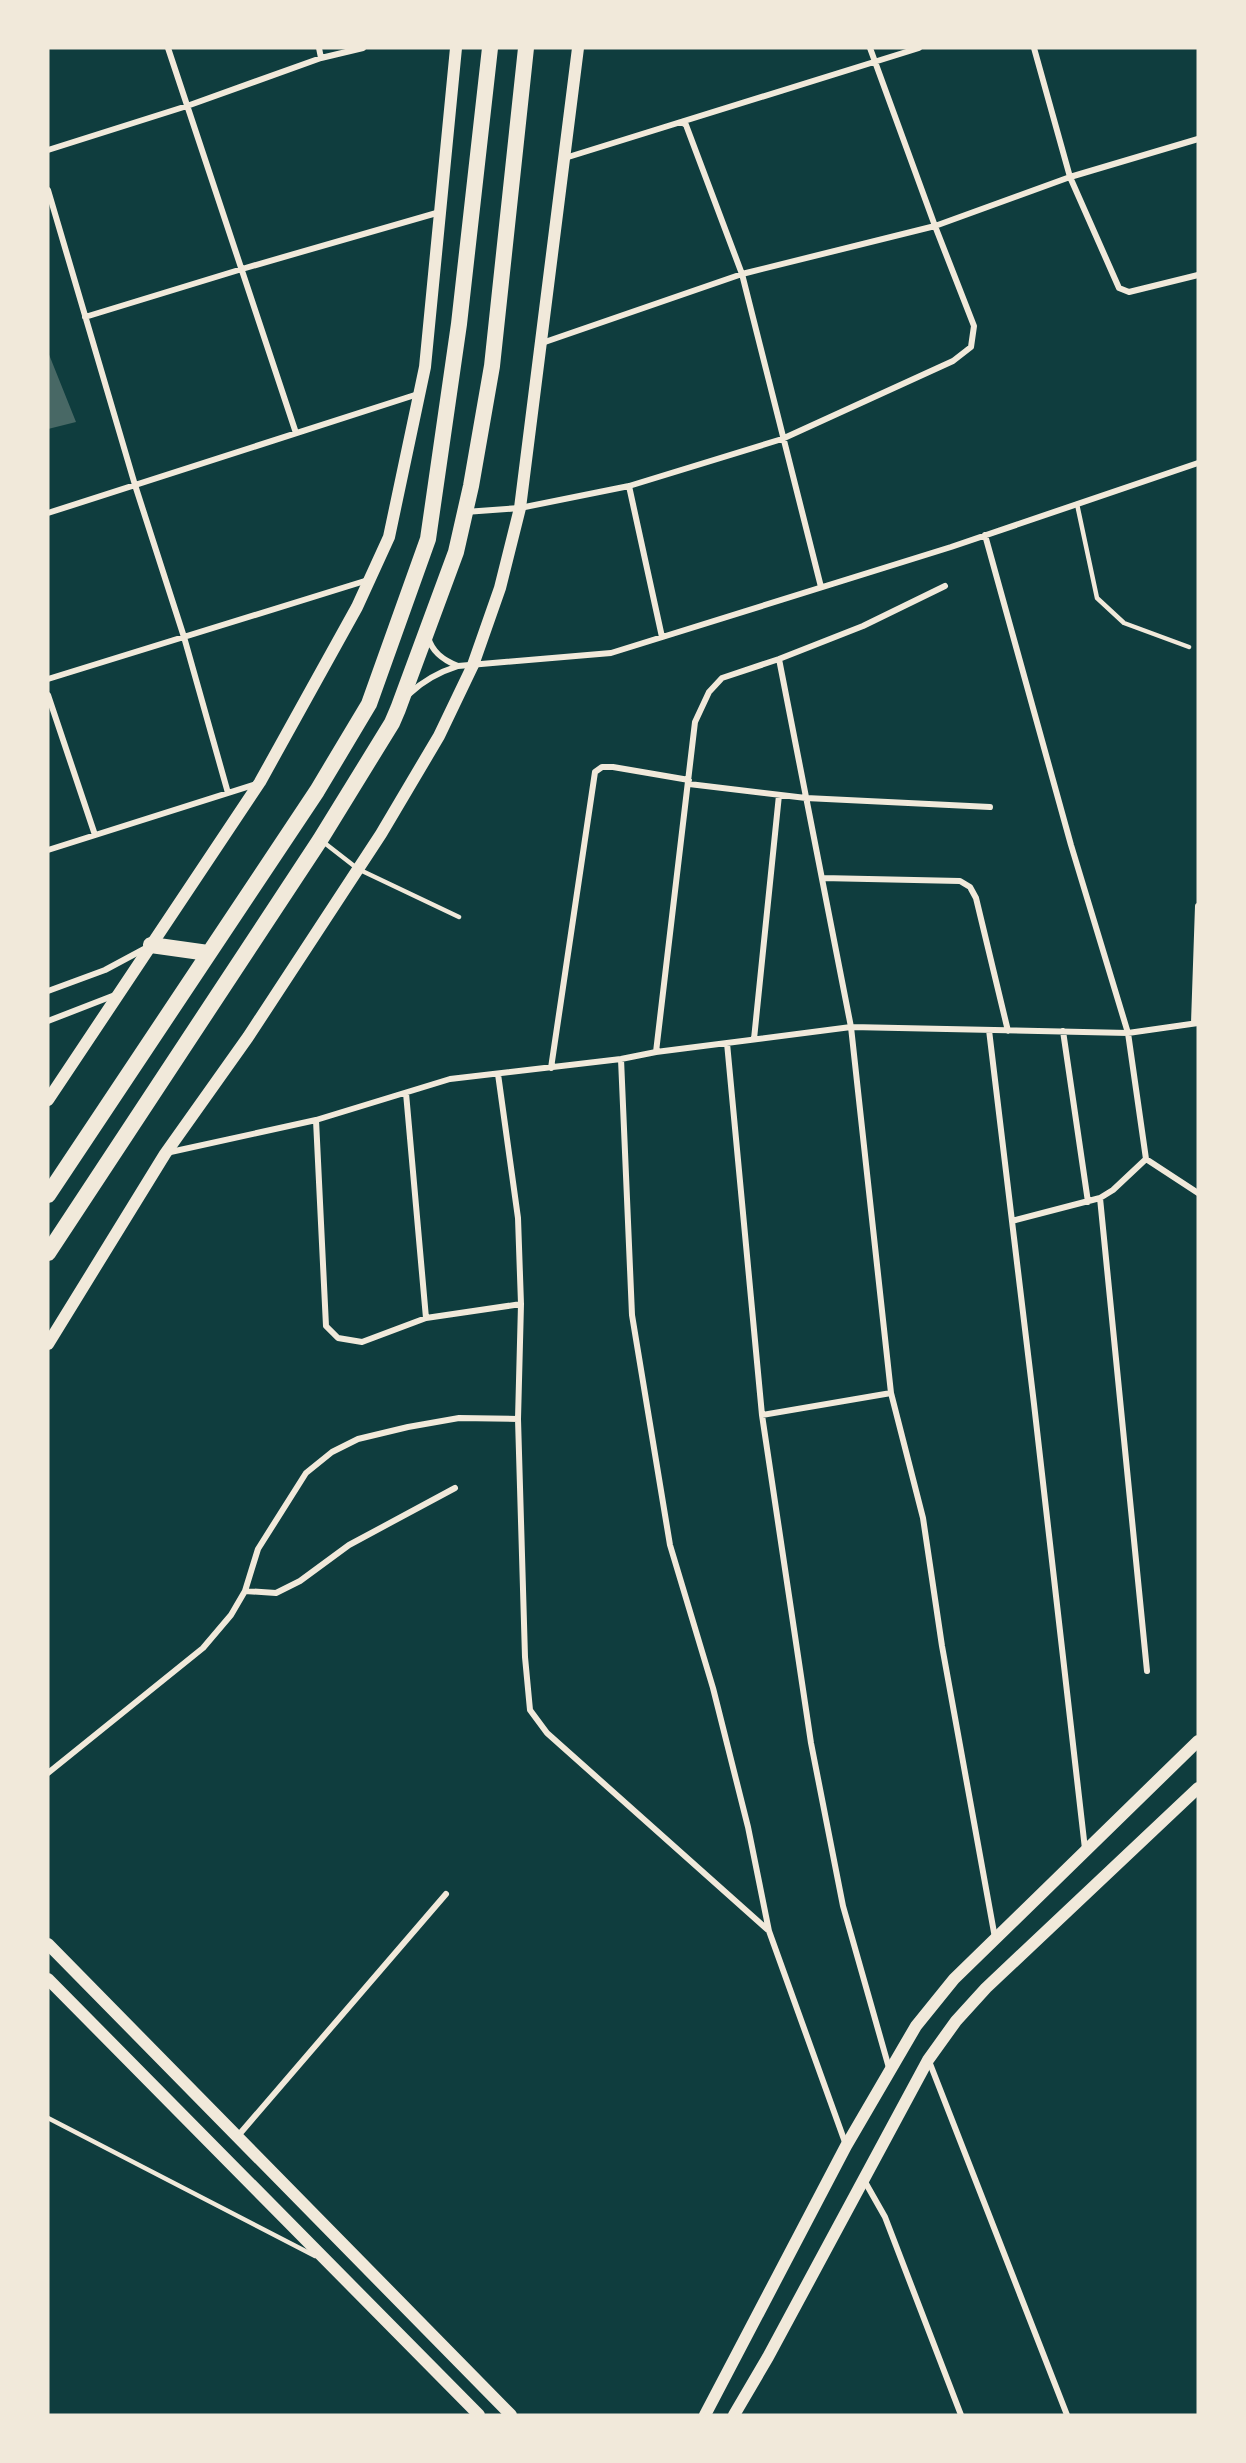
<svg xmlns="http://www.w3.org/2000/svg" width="1246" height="2463" font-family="'Asap Condensed',sans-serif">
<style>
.building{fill:#486865}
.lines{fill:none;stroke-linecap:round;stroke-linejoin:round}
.service{stroke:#f1e9da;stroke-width:4.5}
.minor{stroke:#f1e9da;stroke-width:6}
.secondary{stroke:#f1e9da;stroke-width:12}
.trunk{stroke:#f1e9da;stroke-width:16}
</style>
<rect width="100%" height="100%" fill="#0f3d3e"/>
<path class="building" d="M48 352 76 422 48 429Z"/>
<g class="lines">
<path class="service" d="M1077 504 1097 598 1124 623 1189 647
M322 841 358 869 459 917
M48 2118 315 2256"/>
<path class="minor" d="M168 48 296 433
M319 48 321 58
M1034 48 1070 177 1119 288 1129 292 1198 275
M682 122 686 125 742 274 821 587
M48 150 187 106 321 58 363 48
M565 158 919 48
M48 190 135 485 184 637 228 793
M85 317 242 269 440 212
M542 343 742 274 935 226 1070 177 1198 139
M629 486 662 637
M465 512 520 508 629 486 782 439 953 361 971 347 974 326 935 226 870 48
M48 513 418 394
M985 535 1071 845 1128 1033 1146 1159 1198 1193
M428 637C432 652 443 660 458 666
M779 659 851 1027 891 1393 923 1518 942 1646 995 1938
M48 679 368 580
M409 694C424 680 439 672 458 666L611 653 951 547 1198 463
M48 695 95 835
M689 784 806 798 990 807
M48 850 256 784
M822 878 960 881 970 887 976 898 1008 1031
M48 991 105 970 146 948
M48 1021 115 995
M1194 1023 1198 906
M989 1030 1034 1404 1085 1849
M1063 1031 1088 1202
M754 1039 779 795
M727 1043 762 1415 811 1743 843 1906 889 2068
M656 1052 695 722 709 692 722 678 779 659 863 626 945 586
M621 1059 632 1315 670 1545 713 1688 748 1827 769 1931 846 2145
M551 1068 595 772 602 767H613L689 780
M498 1074 518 1218 521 1304 518 1419 525 1657 530 1710 547 1733 768 1930
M406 1093 426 1318
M316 1120 326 1326 338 1338 362 1342 426 1318 521 1304
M166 1153 316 1120 450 1079 621 1059 656 1052 851 1027 1128 1033 1198 1023
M1100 1198 1147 1671
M1012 1221 1100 1198 1113 1190 1146 1159
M762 1415 891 1393
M245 1591 276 1593 300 1581 349 1545 455 1488
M48 1773 203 1648 231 1615 245 1591 258 1549 306 1473 332 1452 358 1439 408 1427 459 1418 518 1419
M929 2061 1067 2415
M237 2137 446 1894
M864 2180 885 2217 961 2415"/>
<path class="secondary" d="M48 1100 260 782 357 607 389 537 425 367 456 48
M48 1344 165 1154 248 1037 381 834 439 736 473 665 500 588 520 508 578 48
M48 1944 511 2415
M48 1979 479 2415
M705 2415 846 2146 916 2026 954 1979 1198 1741
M734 2415 768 2357 928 2060 956 2021 986 1988 1198 1788"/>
<path class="trunk" d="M151 945 208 953
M48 1195 317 791 369 704 428 539 459 324 490 48
M48 1253 320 840 392 723 398 709 456 552 471 486 492 366 526 48"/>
</g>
<rect width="1246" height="2463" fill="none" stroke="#f1e9da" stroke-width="99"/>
</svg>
